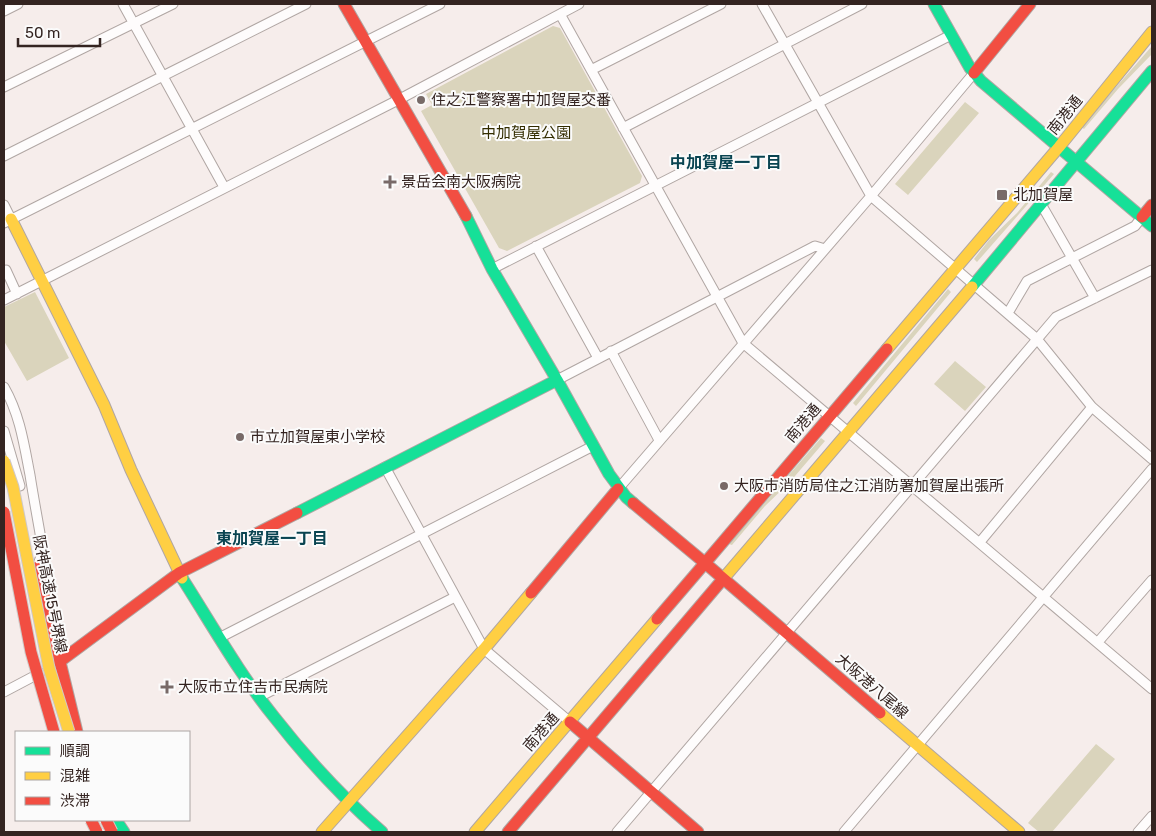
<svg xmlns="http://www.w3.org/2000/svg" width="1156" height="836" font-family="Rubik,'Noto Sans JP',sans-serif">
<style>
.green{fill:#dad4bc}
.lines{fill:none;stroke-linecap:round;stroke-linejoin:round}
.street-casing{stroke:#b0a6a3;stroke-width:11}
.fast-casing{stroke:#b0a6a3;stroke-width:13}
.slow-casing{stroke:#b0a6a3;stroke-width:13}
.jam-casing{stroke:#b0a6a3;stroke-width:13}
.street{stroke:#fefcfc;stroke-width:9}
.fast{stroke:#16e098;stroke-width:11}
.slow{stroke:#ffcf43;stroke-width:11}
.jam{stroke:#f24e42;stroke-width:11}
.slow-bridge-casing{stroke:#cfc9c7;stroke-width:13;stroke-linecap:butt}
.jam-bridge-casing{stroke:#cfc9c7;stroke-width:13;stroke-linecap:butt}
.slow-bridge{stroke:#ffcf43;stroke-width:11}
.jam-bridge{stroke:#f24e42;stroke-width:11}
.poi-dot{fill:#786a68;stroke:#fbfbfb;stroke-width:2}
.labels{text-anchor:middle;stroke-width:4;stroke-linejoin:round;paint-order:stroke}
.poi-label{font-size:15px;fill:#342421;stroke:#fbfbfb;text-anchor:start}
.street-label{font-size:15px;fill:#342421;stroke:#fbfbfb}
.park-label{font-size:15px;fill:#332d00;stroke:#fbfbfb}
.neighbourhood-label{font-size:16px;font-weight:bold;fill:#094451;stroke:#fbfbfb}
</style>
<rect width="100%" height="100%" fill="#f6edeb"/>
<path class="green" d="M553 26 560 28 642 176 640 183 507 251 499 248 421 111 432 105 426 94Z
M1152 46V54L1118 89 1084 129 1081 127Z
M965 102 979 113 908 195 895 184Z
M1051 172 1054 174 977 262 974 259 989 240 1017 213Z
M948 289 951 292 856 406 853 403Z
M35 292 69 358 27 381 4 341V307Z
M955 361 986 387 965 411 934 384Z
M821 438 825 441 789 483 765 506 732 545 729 544Z
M1096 744 1115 759 1052 832H1039L1028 823Z"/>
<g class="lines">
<defs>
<path id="street" d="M123 4 224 187
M762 4 871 196 1037 339 1092 407 1152 459
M4 11 18 4
M560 14 743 343 1152 689
M591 70 721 4
M4 87 173 4
M623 128 862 4
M4 156 306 4
M1041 204 1095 298
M4 205 11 219
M4 223 440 4
M536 246 598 358
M492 269 951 35
M6 270 17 294
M4 300 398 100 579 4
M1008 313 1027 281 1135 226 1142 217
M611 351 659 440
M557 380 815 246 825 249
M4 387C20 415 24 444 30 475 34 501 39 526 43 551L37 567
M4 431 20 486
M385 467 484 649 570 722
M618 489 871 196 974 73
M980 542 1092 407
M221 637 593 446
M1098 642 1152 580
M4 692 40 673
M259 697 455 597
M617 832 1056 317 1152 270
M844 832 1152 469
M1138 832 1152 816"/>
<path id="fast" d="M934 4 970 68 981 81 1152 226
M466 216 492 269 557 380 609 474 626 497 633 503
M972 287 1152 71
M297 513 557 380
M182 578C212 625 240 675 275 718 307 759 343 798 382 832
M116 820 124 832"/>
<path id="slow" d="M11 219 104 405 131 470 182 578
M887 349 1059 147 1152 32
M723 579 972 287
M880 713 1019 832
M322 832 484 649 531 593
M475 832 657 619"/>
<path id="jam" d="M344 4 466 216
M974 73 1030 4
M1142 217 1152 205
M633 503 705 563 887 349
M37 567 77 732
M531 593 618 489
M657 619 705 563 880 713
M59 662 179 573 297 513
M570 722 698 832
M508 832 723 579"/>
</defs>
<use href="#street" class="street-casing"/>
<use href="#fast" class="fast-casing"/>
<use href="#slow" class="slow-casing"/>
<use href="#jam" class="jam-casing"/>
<use href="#street" class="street"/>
<use href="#fast" class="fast"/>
<use href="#slow" class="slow"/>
<use href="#jam" class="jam"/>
<defs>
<path id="slow-bridge" d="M4 461 13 487 49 668 69 732"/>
<path id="jam-bridge" d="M4 512 31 652 54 732
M91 820 97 832
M106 820 112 832"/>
</defs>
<use href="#slow-bridge" class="slow-bridge-casing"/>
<use href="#jam-bridge" class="jam-bridge-casing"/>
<use href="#slow-bridge" class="slow-bridge"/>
<use href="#jam-bridge" class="jam-bridge"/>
</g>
<g class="poi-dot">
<circle cx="421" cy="100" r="5"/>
<path d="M387.5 174.5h5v5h5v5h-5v5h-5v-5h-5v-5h5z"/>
<rect x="996" y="189" width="12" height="12" rx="2.5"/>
<circle cx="240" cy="437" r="5"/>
<circle cx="724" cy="486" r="5"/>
<path d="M164.5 679.5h5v5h5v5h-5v5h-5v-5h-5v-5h5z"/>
</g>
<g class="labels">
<g class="poi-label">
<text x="431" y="105">住之江警察署中加賀屋交番</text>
<text x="401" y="187">景岳会南大阪病院</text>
<text x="1013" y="200">北加賀屋</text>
<text x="250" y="442">市立加賀屋東小学校</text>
<text x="734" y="491">大阪市消防局住之江消防署加賀屋出張所</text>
<text x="178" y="692">大阪市立住吉市民病院</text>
</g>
<g class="street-label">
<text transform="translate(1065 115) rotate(-51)" y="5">南港通</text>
<text transform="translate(803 423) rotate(-50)" y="5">南港通</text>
<text transform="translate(50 594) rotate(79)" y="5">阪神高速15号堺線</text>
<text transform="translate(872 686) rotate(41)" y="5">大阪港八尾線</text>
<text transform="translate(541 732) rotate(-49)" y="5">南港通</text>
</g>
<g class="park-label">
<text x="526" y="138">中加賀屋公園</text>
</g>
<g class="neighbourhood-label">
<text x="726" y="168">中加賀屋一丁目</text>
<text x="272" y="544">東加賀屋一丁目</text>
</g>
</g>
<rect width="1156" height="836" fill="none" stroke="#342421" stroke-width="10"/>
<rect x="15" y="731" width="175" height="90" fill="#fbfbfb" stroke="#aba5a4"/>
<rect x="25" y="747" width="25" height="8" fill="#16e098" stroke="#aba5a4"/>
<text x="60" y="756" font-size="15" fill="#342421">順調</text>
<rect x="25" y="772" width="25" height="8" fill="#ffcf43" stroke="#aba5a4"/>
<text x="60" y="781" font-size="15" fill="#342421">混雑</text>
<rect x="25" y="797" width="25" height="8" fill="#f24e42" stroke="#aba5a4"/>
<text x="60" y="806" font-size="15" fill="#342421">渋滞</text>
<path d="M18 38v8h82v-8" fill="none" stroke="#342421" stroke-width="2.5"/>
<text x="25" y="38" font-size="15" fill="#342421" stroke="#fbfbfb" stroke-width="4" paint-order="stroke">50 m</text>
</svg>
